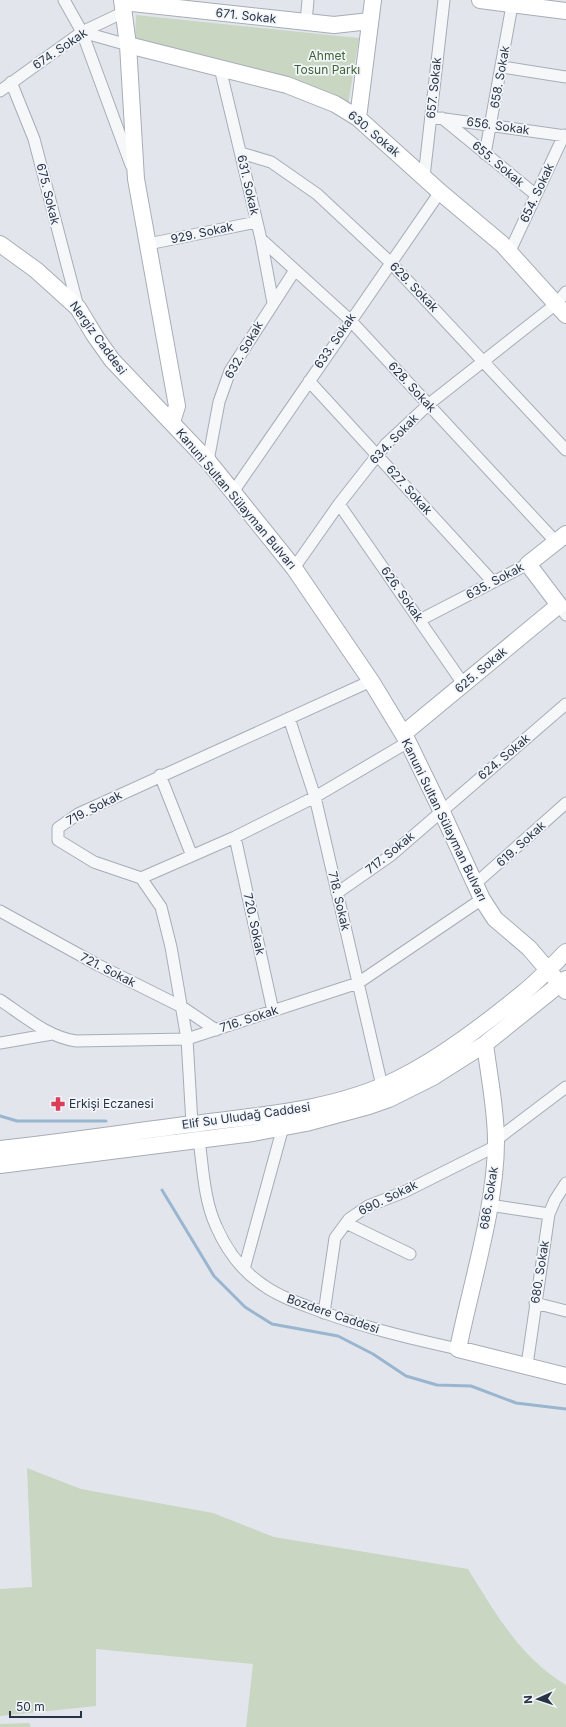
<svg xmlns="http://www.w3.org/2000/svg" width="566" height="1727" font-family="Inter,sans-serif">
<style>
.green{fill:#c8d6c2}
.lines{fill:none;stroke-linecap:round;stroke-linejoin:round}
.stream{stroke:#9ab5cf;stroke-width:3}
.street-casing{stroke:#a6adb7;stroke-width:13}
.secondary-casing{stroke:#a6adb7;stroke-width:18}
.street{stroke:#f5f7f9;stroke-width:11}
.secondary{stroke:#fff;stroke-width:16}
.labels{text-anchor:middle;stroke-width:3.5;stroke-linejoin:round;paint-order:stroke}
.street-label{font-size:12px;fill:#283446;stroke:#f2f5f9}
.park-label{font-size:12px;fill:#3e6334;stroke:#f2f5f9}
.poi-label{font-size:12px;fill:#283446;stroke:#f2f5f9;text-anchor:start}
</style>
<rect width="100%" height="100%" fill="#e2e6ec"/>
<path class="green" d="M136 15 359 38 348 105 135 41Z
M27 1468 81 1489 213 1513 274 1537 468 1569C495 1613 521 1658 566 1685V1727H246L253 1664 96 1649V1706L0 1716V1589L32 1587Z
M29 1723 31 1727H0V1724Z"/>
<g class="lines">
<path class="stream" d="M0 1116 17 1121H106
M162 1190 214 1276 245 1307 272 1324 338 1336 373 1354 406 1376 437 1385 471 1386 516 1403 566 1409"/>
<defs>
<path id="street" d="M64 0 82 32 131 165
M306 22 308 0
M82 32 128 45
M502 67 566 77
M220 68 261 239 273 303
M11 82 34 139 78 307
M0 91 82 32 124 12
M431 117 566 136
M442 118 536 195
M241 153 271 162 317 194 391 263 566 450
M485 154 513 0
M424 177 444 0
M261 239 350 320 556 542
M148 244 257 222
M510 251 564 135
M309 381 493 582
M208 461 219 402 230 371 295 270
M233 492 440 192
M339 504 464 685
M294 568 339 504 386 444 429 404 556 304 566 292
M559 605 566 615
M420 620 528 564
M289 718 315 797 382 1086
M160 775 192 856
M235 837 273 1011
M141 878 235 837 315 797 408 742
M475 884 566 803
M337 893 390 856 566 704
M0 911 98 965 182 1007 216 1030
M0 1000C24 1016 48 1037 76 1041L187 1039 358 983 482 899
M0 1043 52 1034
M192 1124 187 1039 171 947 161 907 141 878 94 862 58 840V828L78 814 371 681
M199 1140C203 1168 204 1200 216 1226 226 1249 242 1271 263 1285 277 1295 293 1301 309 1307 358 1326 408 1338 458 1349
M496 1140 566 1087
M489 1205 549 1214
M346 1223 410 1254
M244 1269 283 1127
M535 1303 566 1311
M324 1313 335 1238 349 1219 368 1206 404 1192 496 1146
M527 1365 549 1214 555 1200 566 1183"/>
<path id="secondary" d="M122 0 128 45 136 179 177 406 172 422
M480 0 566 11
M123 2 334 25 370 21
M128 45 287 85 335 104 358 118 440 192 502 244 566 315
M358 118 373 0
M0 244 36 270 78 308 95 336 112 360 208 461 294 568 371 681 408 742 441 810 482 899 495 919 529 948 566 991
M403 734 559 605 528 564 566 534
M485 1044C489 1076 496 1109 496 1141 496 1207 471 1284 458 1349L566 1376
M0 1149C65 1142 129 1132 194 1124 263 1115 335 1110 398 1079 441 1058 486 1023 523 993 538 981 552 966 566 952
M0 1165 253 1133 306 1123 369 1106 389 1099 433 1077 485 1044 566 979"/>
</defs>
<use href="#street" class="street-casing"/>
<use href="#secondary" class="secondary-casing"/>
<use href="#street" class="street"/>
<use href="#secondary" class="secondary"/>
</g>
<defs>
<symbol id="pharmacy-bare" viewBox="-9 -9 18 18"><path d="M-2-6h4v4h4v4h-4v4h-4v-4h-4v-4h4Z" fill="#db3c58" stroke="#f2f5f9" stroke-width="2.5" paint-order="stroke"/></symbol>
</defs>
<g fill-rule="evenodd">
<use href="#pharmacy-bare" x="48" y="1094" width="20" height="20"/>
</g>
<g class="labels">
<g class="street-label">
<text transform="translate(246 16) rotate(6)" y="4">671. Sokak</text>
<text transform="translate(60 49) rotate(-34)" y="4">674. Sokak</text>
<text transform="translate(500 77) rotate(-80)" y="4">658. Sokak</text>
<text transform="translate(434 88) rotate(-84)" y="4">657. Sokak</text>
<text transform="translate(498 126) rotate(8)" y="4">656. Sokak</text>
<text transform="translate(374 134) rotate(40)" y="4">630. Sokak</text>
<text transform="translate(498 164) rotate(40)" y="4">655. Sokak</text>
<text transform="translate(248 185) rotate(77)" y="4">631. Sokak</text>
<text transform="translate(537 193) rotate(-65)" y="4">654. Sokak</text>
<text transform="translate(48 194) rotate(76)" y="4">675. Sokak</text>
<text transform="translate(202 233) rotate(-12)" y="4">929. Sokak</text>
<text transform="translate(414 287) rotate(46)" y="4">629. Sokak</text>
<text transform="translate(98 338) rotate(54)" y="4">Nergiz Caddesi</text>
<text transform="translate(335 341) rotate(-56)" y="4">633. Sokak</text>
<text transform="translate(244 350) rotate(-60)" y="4">632. Sokak</text>
<text transform="translate(412 387) rotate(47)" y="4">628. Sokak</text>
<text transform="translate(394 439) rotate(-46)" y="4">634. Sokak</text>
<text transform="translate(409 490) rotate(48)" y="4">627. Sokak</text>
<text transform="translate(236 499) rotate(50)" y="4">Kanuni Sultan Sülayman Bulvarı</text>
<text transform="translate(495 581) rotate(-28)" y="4">635. Sokak</text>
<text transform="translate(402 594) rotate(55)" y="4">626. Sokak</text>
<text transform="translate(481 670) rotate(-40)" y="4">625. Sokak</text>
<text transform="translate(504 757) rotate(-40)" y="4">624. Sokak</text>
<text transform="translate(94 808) rotate(-27)" y="4">719. Sokak</text>
<text transform="translate(444 820) rotate(64)" y="4">Kanuni Sultan Sülayman Bulvarı</text>
<text transform="translate(521 844) rotate(-42)" y="4">619. Sokak</text>
<text transform="translate(390 853) rotate(-39)" y="4">717. Sokak</text>
<text transform="translate(339 901) rotate(77)" y="4">718. Sokak</text>
<text transform="translate(254 924) rotate(78)" y="4">720. Sokak</text>
<text transform="translate(108 970) rotate(27)" y="4">721. Sokak</text>
<text transform="translate(249 1019) rotate(-18)" y="4">716. Sokak</text>
<text transform="translate(246 1116) rotate(-8)" y="4">Elif Su Uludağ Caddesi</text>
<text transform="translate(388 1198) rotate(-26)" y="4">690. Sokak</text>
<text transform="translate(489 1198) rotate(-81)" y="4">686. Sokak</text>
<text transform="translate(540 1272) rotate(-81)" y="4">680. Sokak</text>
<text transform="translate(333 1314) rotate(19)" y="4">Bozdere Caddesi</text>
</g>
<g class="park-label">
<text x="327" y="60">Ahmet<tspan x="327" dy="14">Tosun Parkı</tspan></text>
</g>
<g class="poi-label">
<text x="69" y="1108">Erkişi Eczanesi</text>
</g>
</g>
<g transform="translate(538 1699) rotate(267)" stroke="#f2f5f9" stroke-width="3" paint-order="stroke">
<path d="M0-3L7 15L0 10L-7 15Z" fill="#283446"/>
<text y="-6" font-size="11" font-weight="bold" text-anchor="middle" fill="#283446">N</text>
</g>
<path d="M10 1711v6h71v-6" fill="none" stroke="#283446" stroke-width="2"/>
<text x="16" y="1711" font-size="12" fill="#283446" stroke="#f2f5f9" stroke-width="3" paint-order="stroke">50 m</text>
</svg>
